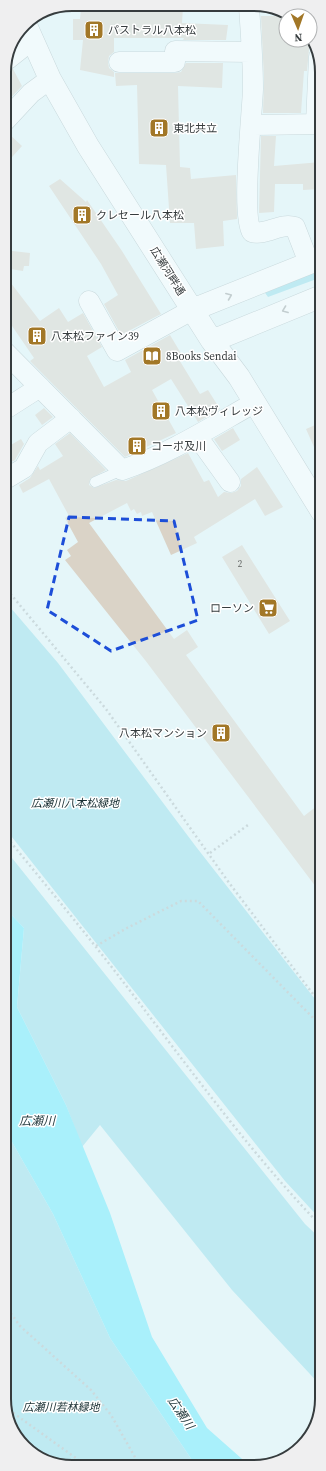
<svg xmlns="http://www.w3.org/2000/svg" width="326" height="1471" font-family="'Source Serif 4','Noto Sans JP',serif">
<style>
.green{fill:#91dce9}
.water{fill:#61e8fd}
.building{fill:#dad3c7}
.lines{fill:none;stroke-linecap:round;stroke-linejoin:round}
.lane-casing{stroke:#a6b6b9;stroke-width:11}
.street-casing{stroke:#a6b6b9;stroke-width:21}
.secondary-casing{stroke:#a6b6b9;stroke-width:23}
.path{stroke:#abb8bb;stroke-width:2.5;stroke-dasharray:2 3;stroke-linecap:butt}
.lane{stroke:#fff;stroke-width:10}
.street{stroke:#fff;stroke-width:20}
.secondary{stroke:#fff;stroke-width:22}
.oneway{stroke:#9a9e9e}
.marked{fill:none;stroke:#1d4ed8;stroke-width:3;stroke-dasharray:8 5;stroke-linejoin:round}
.labels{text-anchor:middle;stroke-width:3;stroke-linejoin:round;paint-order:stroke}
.number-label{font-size:9px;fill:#5f6260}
.poi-label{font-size:11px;fill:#363c3e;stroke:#fff;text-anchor:start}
.street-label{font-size:11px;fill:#363c3e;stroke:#fff}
.park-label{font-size:11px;font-style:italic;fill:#162d31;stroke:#fff}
.water-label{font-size:12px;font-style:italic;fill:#1f363a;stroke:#fff}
.rim{fill:none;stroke:#363c3e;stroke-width:2}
</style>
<rect width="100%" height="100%" fill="#e5f6f9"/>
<path class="green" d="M322 267V277L268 297 263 290Z
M4 600 58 663 197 848 322 1008V1221L285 1181 4 827Z
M4 848 305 1224 322 1240V1387L232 1290 100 1125 82 1147 66 1105 17 1007 24 928 4 907Z
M4 1128 53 1214 110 1338 196 1466H58L21 1444 5 1408Z"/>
<path class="water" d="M4 907 24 928 17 1007 66 1105 110 1213 152 1337 207 1428 250 1466H196L110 1338 53 1214 4 1128Z"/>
<path class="building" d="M183 7 182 23 228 25 226 40H183L184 38H114V52L109 56 108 62 109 68 114 72V77L80 70 83 40H73V19H80L81 9Z
M261 16H286V40L310 39 307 71H304L301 113H263L264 79Z
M186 63H223L222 88 178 86 180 167 190 168 191 179 236 175 237 219 223 221 224 246 196 249 194 223H170L166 165 139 164 137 85 116 86 115 73H175L181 72Z
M13 69 22 86 4 105V70Z
M4 133H8L22 146 4 166Z
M261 136H276L274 166 321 162V189L303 190V184H275L274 212 259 213Z
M60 179 86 202 87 200 122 251 161 314 121 335 104 304 118 295 101 264 49 186Z
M4 250 30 253 29 266H24L23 271 4 268Z
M4 274 40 321 59 308 68 322 83 313 102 347 87 356 104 387 131 372 125 360 170 335 182 355 178 358 200 394 208 390 220 409 198 422 171 379 152 390 176 433 125 457 30 361 34 358 10 323 4 328Z
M44 408 53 417 42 425 35 415Z
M322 422V465L306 429Z
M233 428 240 440 222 451 214 439Z
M70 433 106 470 90 479 89 485 94 488 116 480 126 481 188 453 204 482 209 480 218 497 224 492 231 493 237 491 241 486V479L257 467 283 507 265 516 255 499 194 537 197 543 171 555 152 512 142 516 141 512 137 514 134 509 131 511 127 503 89 523 174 639 187 630 198 647 186 655 304 816 322 802V895L145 660 65 560 71 556 67 550 78 542 65 518 69 516 49 479 23 493 19 485 30 478 38 466 40 470 63 456 55 444Z
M21 439 24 444 15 460 4 466V449Z
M242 545 290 621 269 634 222 557Z"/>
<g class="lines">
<defs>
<path id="lane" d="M95 482 122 470"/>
<path id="street" d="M249 7C251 34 253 62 253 89 252 115 241 216 252 232 267 236 280 222 295 227L309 263
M8 59 32 40
M119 62H175V51L251 52
M4 122 31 93 50 79
M316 123 319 57
M251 125 321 124
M89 301 117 351 192 310
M4 351 122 470C169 454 211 427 254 403
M4 410 40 387
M197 436 230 482
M4 480 24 468 38 443 71 418"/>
<path id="secondary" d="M25 23 50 79 88 146 212 341 239 377 322 512
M192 310 322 258
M212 341 322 296"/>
</defs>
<use href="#lane" class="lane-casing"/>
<use href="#street" class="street-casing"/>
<use href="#secondary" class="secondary-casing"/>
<path class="path" d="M317 233 321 227
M4 586 106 709 227 880 322 1006
M4 834C49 889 94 943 137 1000 196 1077 254 1157 322 1227
M210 853 248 825
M96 946 127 928 181 901H198L322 1027
M5 1305 20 1326 91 1390 111 1415 140 1466
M5 1407 87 1466"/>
<use href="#lane" class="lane"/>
<use href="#street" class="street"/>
<use href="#secondary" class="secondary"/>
</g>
<defs><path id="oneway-chevron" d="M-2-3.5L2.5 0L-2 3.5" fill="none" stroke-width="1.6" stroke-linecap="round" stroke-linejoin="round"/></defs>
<g class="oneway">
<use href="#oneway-chevron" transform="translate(229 296) rotate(-22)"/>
<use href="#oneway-chevron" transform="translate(285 310) rotate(159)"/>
</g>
<path d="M0 0H326V1471H0ZM69 517 174 521 198 620 111 651 47 610Z" fill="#e5f6f9" fill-opacity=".55" fill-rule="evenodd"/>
<path class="marked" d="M69 517 174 521 198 620 111 651 47 610Z"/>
<defs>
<symbol id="building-square" viewBox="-11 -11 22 22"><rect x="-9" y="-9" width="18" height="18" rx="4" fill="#a27727" stroke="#fff"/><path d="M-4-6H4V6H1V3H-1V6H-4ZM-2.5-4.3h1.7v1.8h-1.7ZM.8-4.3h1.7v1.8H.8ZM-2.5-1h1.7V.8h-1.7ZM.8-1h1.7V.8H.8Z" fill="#fff"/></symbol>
<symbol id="library-square" viewBox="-11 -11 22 22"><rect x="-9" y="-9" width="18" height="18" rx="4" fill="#a27727" stroke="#fff"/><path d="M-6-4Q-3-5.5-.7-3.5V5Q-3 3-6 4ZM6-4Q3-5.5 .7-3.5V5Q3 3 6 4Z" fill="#fff"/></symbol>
<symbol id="supermarket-square" viewBox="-11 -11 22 22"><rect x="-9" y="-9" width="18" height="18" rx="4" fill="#a27727" stroke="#fff"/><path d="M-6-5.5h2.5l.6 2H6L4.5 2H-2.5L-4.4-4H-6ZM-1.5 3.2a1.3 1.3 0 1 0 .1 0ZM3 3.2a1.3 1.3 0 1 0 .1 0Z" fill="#fff"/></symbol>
</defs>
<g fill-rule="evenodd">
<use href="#building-square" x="83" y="19" width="22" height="22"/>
<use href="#building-square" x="148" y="117" width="22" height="22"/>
<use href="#building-square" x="71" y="204" width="22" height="22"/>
<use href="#building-square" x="26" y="325" width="22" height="22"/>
<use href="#library-square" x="141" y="345" width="22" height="22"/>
<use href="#building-square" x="150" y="400" width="22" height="22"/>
<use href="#building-square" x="126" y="435" width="22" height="22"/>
<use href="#supermarket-square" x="257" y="597" width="22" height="22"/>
<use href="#building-square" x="210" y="722" width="22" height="22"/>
</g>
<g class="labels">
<g class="number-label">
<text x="240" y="567">2</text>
</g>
<g class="poi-label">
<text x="108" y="34">パストラル八本松</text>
<text x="173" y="132">東北共立</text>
<text x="96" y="219">クレセール八本松</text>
<text x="51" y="340">八本松ファイン39</text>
<text x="166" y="360">8Books Sendai</text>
<text x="175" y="415">八本松ヴィレッジ</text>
<text x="151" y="450">コーポ及川</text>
<text x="254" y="612" text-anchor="end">ローソン</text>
<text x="207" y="737" text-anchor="end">八本松マンション</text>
</g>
<g class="street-label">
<text transform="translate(168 271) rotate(58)" y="4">広瀬河畔通</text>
</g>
<g class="park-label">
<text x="75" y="807">広瀬川八本松緑地</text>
<text x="61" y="1411">広瀬川若林緑地</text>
</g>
<g class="water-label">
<text x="37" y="1125">広瀬川</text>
<text transform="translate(181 1413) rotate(56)" y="4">広瀬川</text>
</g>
</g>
<path d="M0 0H326V1471H0ZM72 11H254A61 61 0 0 1 315 72V1399A61 61 0 0 1 254 1460H72A61 61 0 0 1 11 1399V72A61 61 0 0 1 72 11Z" fill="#efeff0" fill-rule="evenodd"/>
<path class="rim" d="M72 11H254A61 61 0 0 1 315 72V1399A61 61 0 0 1 254 1460H72A61 61 0 0 1 11 1399V72A61 61 0 0 1 72 11Z"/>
<g transform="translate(298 28) rotate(178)"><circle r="19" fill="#ffffff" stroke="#afb1b2"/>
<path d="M0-3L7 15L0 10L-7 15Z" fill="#a27727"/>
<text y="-6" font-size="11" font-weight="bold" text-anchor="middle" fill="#363c3e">N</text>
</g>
</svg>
